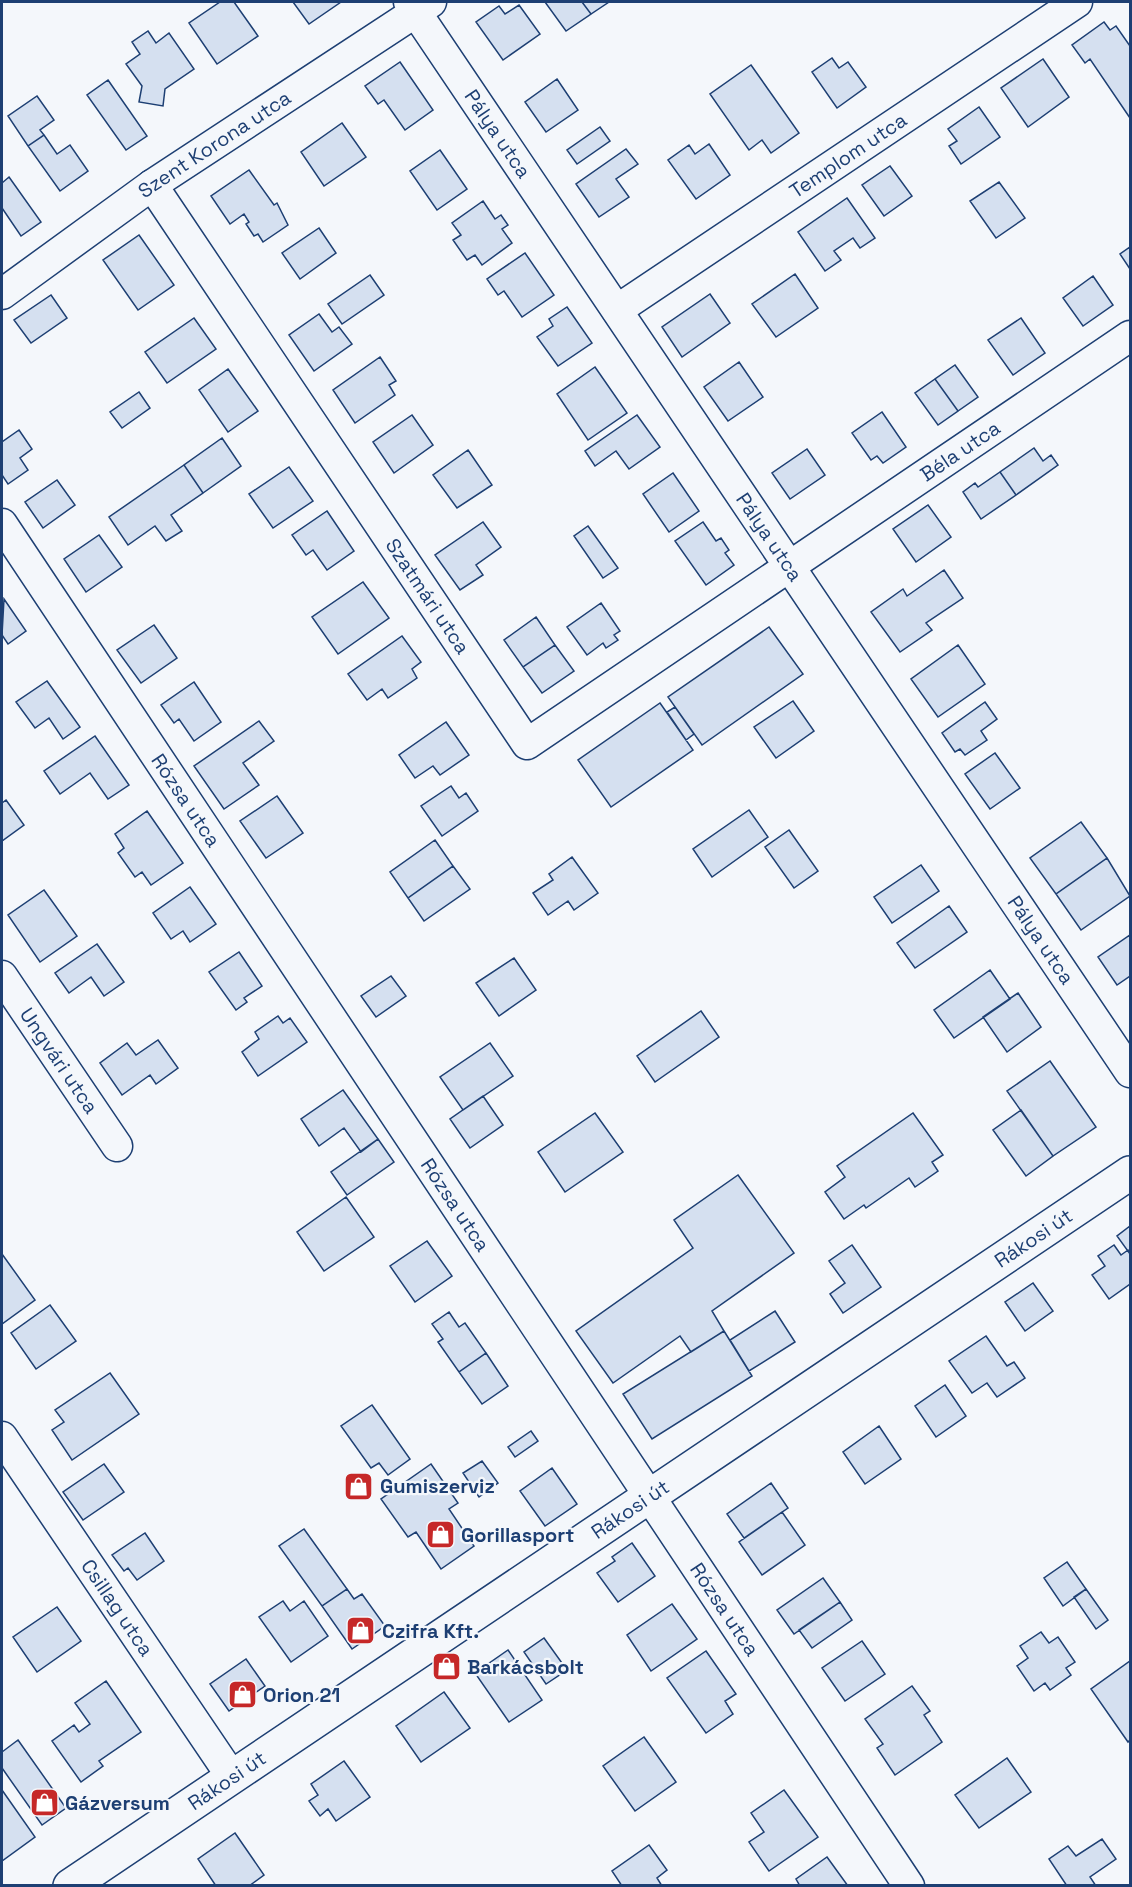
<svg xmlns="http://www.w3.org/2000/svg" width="1132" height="1887" font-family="'Space Grotesk',sans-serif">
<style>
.building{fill:#d5e0f0;stroke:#1d3f73;stroke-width:1.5}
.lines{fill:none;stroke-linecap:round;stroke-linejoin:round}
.minor-casing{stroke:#1d3f73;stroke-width:33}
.major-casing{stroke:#1d3f73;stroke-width:36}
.minor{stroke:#f4f7fb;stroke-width:30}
.major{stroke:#f4f7fb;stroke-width:33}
.labels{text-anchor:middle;stroke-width:4.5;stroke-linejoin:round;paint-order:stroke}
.street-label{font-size:20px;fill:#1d3f73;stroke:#f4f7fb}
.poi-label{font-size:20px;font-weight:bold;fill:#1d3f73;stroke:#f4f7fb;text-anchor:start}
</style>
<rect width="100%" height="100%" fill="#f4f7fb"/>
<path class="building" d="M220 2H234L258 36 217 64 189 23Z
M293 2H341L309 24Z
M545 2H582L591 14 566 31Z
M582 2H609L591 14Z
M519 5 540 34 503 60 476 22 499 6 505 14Z
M1104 22 1110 30 1116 26 1130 46V118L1090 59 1085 63 1072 45Z
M148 31 156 43 169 33 194 69 165 89 163 106 139 102 142 86 126 64 140 54 132 42Z
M832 58 839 68 848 62 866 87 837 108 812 72Z
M1043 59 1069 97 1028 127 1001 88Z
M400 62 433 110 405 130 384 100 378 104 365 86Z
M751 65 799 133 771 153 762 140 749 150 710 94Z
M557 79 578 110 546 132 525 102Z
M108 80 147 136 126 150 87 95Z
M37 96 54 120 40 130 44 135 28 146 8 116Z
M979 107 1000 137 961 164 949 146 957 141 948 129Z
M342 123 366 157 324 186 301 152Z
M600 127 610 141 577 164 567 150Z
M44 135 57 154 70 145 88 171 60 191 28 146Z
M709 144 730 175 696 199 668 160 689 145 695 154Z
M626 149 638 164 616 179 629 197 599 217 576 184Z
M440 150 467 189 437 210 410 171Z
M890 166 912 196 884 216 862 185Z
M249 170 274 205 277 203 288 225 263 242 258 234 254 236 246 224 249 222 244 214 230 224 211 196Z
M9 177 41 222 21 236 2 208V183Z
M999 182 1025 218 996 238 970 201Z
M847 198 875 238 860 248 853 238 834 251 841 260 825 271 798 232Z
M483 201 495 219 501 215 508 225 502 229 512 243 482 265 475 255 467 260 453 240 461 235 452 223Z
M319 228 336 253 300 279 282 253Z
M139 235 174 285 138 310 103 260Z
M1130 247V269L1120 254Z
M525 253 554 295 522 317 504 291 498 295 487 279Z
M795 274 818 308 776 337 752 304Z
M370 275 384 295 342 324 328 304Z
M1093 276 1113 305 1083 326 1063 298Z
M710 294 730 323 682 357 662 327Z
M51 295 67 318 31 343 14 320Z
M567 307 592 343 558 366 537 337 553 326 549 319Z
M319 314 332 332 339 327 352 344 314 371 289 335Z
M194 318 216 349 167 383 145 352Z
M1021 318 1045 353 1013 375 988 340Z
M380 357 396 381 389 385 395 395 355 423 333 390Z
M739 362 763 397 728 421 704 387Z
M955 365 978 397 958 411 935 379Z
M595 367 627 413 588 440 557 394Z
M228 369 258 411 228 432 199 390Z
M935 379 958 411 938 425 915 393Z
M139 392 150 408 122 428 110 412Z
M882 412 906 447 883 463 877 456 871 460 852 433Z
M412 415 433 445 394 473 373 442Z
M637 415 660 447 629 469 616 451 595 466 585 451Z
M19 430 32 449 20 458 28 470 8 484 2 475V442Z
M222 438 241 466 203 493 184 465Z
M1034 448 1043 461 1051 455 1058 465 1016 495 1000 472Z
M807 449 825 475 790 499 772 473Z
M468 450 492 485 457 508 433 475Z
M184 465 203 493 171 515 182 531 166 541 155 526 128 545 109 517Z
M289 467 313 501 273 528 249 494Z
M1000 472 1016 495 981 519 963 492 975 483 978 487Z
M673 473 699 511 669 532 643 494Z
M57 480 75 505 43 528 25 502Z
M928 505 951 537 916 562 893 529Z
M327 511 354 551 327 570 313 550 306 555 292 535Z
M483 522 501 547 476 565 483 575 460 590 435 555Z
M703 522 716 541 721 538 729 550 725 553 734 565 706 585 675 541Z
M588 526 618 568 603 578 574 536Z
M99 535 122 567 86 592 64 559Z
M944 570 963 598 926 623 932 630 900 652 871 612 903 589 907 596Z
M363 582 389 618 338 654 312 617Z
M4 599 26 631 8 644 2 635Z
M601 603 620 631 614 635 618 640 606 648 603 643 587 655 567 627Z
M536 617 555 645 523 667 504 640Z
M154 625 177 658 141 683 117 650Z
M769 627 803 674 702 745 668 697Z
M402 636 421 662 412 669 417 678 388 698 382 689 367 700 348 674Z
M555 645 574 671 542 693 523 667Z
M958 645 985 684 938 717 911 679Z
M47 681 80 727 63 739 49 718 35 728 16 702Z
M194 682 221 722 194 741 179 719 174 723 161 705Z
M793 701 814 731 776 758 754 727Z
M985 702 997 719 981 731 987 740 965 755 960 749 955 752 942 733Z
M660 703 693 750 611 807 578 760Z
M675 707 694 734 686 740 667 712Z
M259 721 274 741 243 763 259 785 224 809 194 766Z
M446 722 469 755 440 775 433 766 415 778 399 755Z
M95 736 129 785 108 799 90 773 60 794 44 771Z
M995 753 1020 788 990 809 965 774Z
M451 786 459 798 466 793 478 811 442 836 421 806Z
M277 796 303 833 266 858 240 821Z
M6 800 24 825 2 841V803Z
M749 810 768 837 712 877 693 849Z
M147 811 183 863 151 885 142 872 135 877 118 853 124 848 115 834Z
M1081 822 1107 858 1056 894 1030 858Z
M789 830 818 871 794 888 765 847Z
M435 840 453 866 408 898 390 872Z
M572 857 598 893 574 910 568 901 548 915 533 893 553 880 549 874Z
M1107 858 1130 896 1081 930 1056 894Z
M921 865 939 891 892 923 874 897Z
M453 866 470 889 424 921 408 898Z
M190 887 216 924 190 942 183 931 171 939 153 913Z
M44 890 77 936 40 962 8 915Z
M949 906 967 932 915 968 897 943Z
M1130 935V976L1117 985 1098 957Z
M97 944 124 982 104 996 91 977 69 993 55 973Z
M239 952 262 986 244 998 247 1002 236 1010 209 972Z
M514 958 536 990 499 1016 476 983Z
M990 970 1010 999 954 1038 934 1010Z
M391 976 406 996 376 1017 361 996Z
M1018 993 1041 1027 1007 1052 983 1017Z
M701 1011 719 1037 655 1082 637 1056Z
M278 1016 283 1023 290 1018 307 1042 258 1076 242 1052 259 1039 255 1032Z
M158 1040 178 1068 156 1084 150 1075 122 1095 100 1063 127 1043 136 1055Z
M490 1043 513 1076 463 1110 440 1077Z
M1050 1061 1096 1127 1053 1156 1007 1091Z
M343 1090 378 1139 361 1152 344 1128 319 1146 301 1119Z
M483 1096 503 1125 470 1148 450 1119Z
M1021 1110 1053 1156 1026 1176 993 1130Z
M595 1113 623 1152 565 1192 538 1152Z
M913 1113 943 1155 932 1162 938 1171 915 1187 909 1178 866 1208 864 1205 844 1219 825 1192 845 1177 837 1166Z
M378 1139 394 1162 347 1195 331 1172Z
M738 1175 794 1253 712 1311 724 1331 691 1352 680 1336 613 1383 576 1331 693 1248 674 1220Z
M346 1197 374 1237 324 1271 297 1232Z
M1130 1226V1254L1117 1236Z
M427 1241 452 1276 415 1302 390 1266Z
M852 1245 881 1287 843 1313 830 1294 845 1283 829 1261Z
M1114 1245 1121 1255 1128 1250 1130 1254V1284L1109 1299 1092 1275 1105 1266 1098 1256Z
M2 1254 35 1300 2 1324Z
M1033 1283 1053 1311 1025 1331 1005 1302Z
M50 1305 76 1341 36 1369 11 1333Z
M775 1311 795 1342 749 1371 730 1340Z
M449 1312 459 1327 465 1323 486 1353 459 1372 438 1342 443 1339 432 1324Z
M724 1331 752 1376 652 1439 623 1394Z
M986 1336 1007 1366 1014 1362 1025 1378 997 1397 987 1383 972 1393 949 1361Z
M486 1353 508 1386 482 1404 459 1372Z
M110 1373 139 1414 72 1460 52 1430 64 1422 55 1410Z
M945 1385 966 1416 936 1437 915 1406Z
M372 1405 410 1459 388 1475 379 1463 371 1468 341 1426Z
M879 1426 901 1459 865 1484 843 1452Z
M531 1431 538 1441 515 1457 508 1447Z
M482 1461 498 1483 479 1497 463 1473Z
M104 1464 124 1492 83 1520 63 1492Z
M431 1464 458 1503 449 1509 474 1546 441 1569 416 1532 408 1537 381 1499Z
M552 1468 577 1504 545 1526 520 1491Z
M771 1483 788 1508 744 1538 727 1514Z
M782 1512 805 1545 762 1575 739 1542Z
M304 1529 347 1589 322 1606 279 1546Z
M145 1533 164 1561 137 1580 128 1568 124 1571 112 1555Z
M632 1543 655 1576 618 1602 597 1573 615 1561 612 1557Z
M1067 1562 1086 1589 1063 1606 1044 1578Z
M823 1578 840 1602 794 1634 777 1610Z
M347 1589 354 1599 362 1594 385 1626 352 1649 322 1606Z
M1086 1589 1108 1620 1096 1629 1074 1597Z
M283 1601 290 1611 304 1601 328 1636 291 1662 259 1617Z
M840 1602 852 1620 812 1648 799 1630Z
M672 1604 697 1639 651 1671 627 1635Z
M57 1607 81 1641 37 1672 13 1637Z
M1041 1632 1049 1643 1058 1637 1075 1662 1066 1668 1071 1675 1050 1690 1045 1683 1034 1691 1017 1666 1028 1658 1020 1646Z
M544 1638 567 1670 546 1684 524 1652Z
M862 1641 885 1674 845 1701 822 1668Z
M508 1650 542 1700 509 1722 475 1673Z
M706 1651 736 1694 725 1701 733 1714 706 1733 667 1678Z
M246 1659 265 1686 229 1711 210 1684Z
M1130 1661V1740L1128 1742 1091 1689Z
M106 1681 141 1732 99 1761 103 1766 81 1782 52 1741 74 1725 79 1732 90 1724 75 1703Z
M912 1686 930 1711 924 1715 942 1742 895 1775 877 1748 883 1744 865 1719Z
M444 1692 470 1728 421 1762 396 1726Z
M644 1737 676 1782 635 1811 603 1766Z
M18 1740 66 1808 42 1825 2 1768V1752Z
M1007 1758 1031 1792 979 1828 955 1795Z
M344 1761 370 1797 336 1821 328 1809 320 1816 309 1801 318 1795 311 1784Z
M2 1790 35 1837 2 1861Z
M784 1790 818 1837 769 1871 749 1842 764 1832 751 1813Z
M235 1833 264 1875 249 1886H216L198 1859Z
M1102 1839 1116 1859 1090 1877 1096 1886H1067L1049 1859 1068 1846 1076 1856Z
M649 1845 667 1870 657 1878 662 1886H622L612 1871Z
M827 1857 848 1886H800L796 1879Z"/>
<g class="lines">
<defs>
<g id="minor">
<path id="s1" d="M409 2 1130 1072"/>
<path id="s2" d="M152 185 527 744 1130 336"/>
<path id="s3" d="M2 294 152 185 431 2"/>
<path id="s4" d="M617 310 1077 2"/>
<path id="s5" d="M2 524 909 1886"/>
<path id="s6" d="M2 976 117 1146"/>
<path id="s7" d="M2 1437 232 1777"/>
</g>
<g id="major">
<path id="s8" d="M70 1886 1130 1173"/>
</g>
</defs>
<use href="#minor" class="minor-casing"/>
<use href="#major" class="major-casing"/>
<use href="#minor" class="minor"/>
<use href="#major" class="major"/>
</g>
<defs>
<symbol id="shop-square" viewBox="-11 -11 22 22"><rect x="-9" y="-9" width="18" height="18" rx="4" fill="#c62828" stroke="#f4f7fb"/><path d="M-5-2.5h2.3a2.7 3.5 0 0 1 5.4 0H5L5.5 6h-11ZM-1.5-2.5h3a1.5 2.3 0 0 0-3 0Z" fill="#fff"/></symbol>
</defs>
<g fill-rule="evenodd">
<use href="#shop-square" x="342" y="1470" width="33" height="33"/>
<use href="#shop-square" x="424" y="1518" width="33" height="33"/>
<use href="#shop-square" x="344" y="1614" width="33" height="33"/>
<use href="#shop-square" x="430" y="1650" width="33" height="33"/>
<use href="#shop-square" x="226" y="1678" width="33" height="33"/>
<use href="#shop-square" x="28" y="1786" width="33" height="33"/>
</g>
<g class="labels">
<g class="street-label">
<text dy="7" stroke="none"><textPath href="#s1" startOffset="159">Pálya utca</textPath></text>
<text dy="7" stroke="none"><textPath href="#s3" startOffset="260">Szent Korona utca</textPath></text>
<text dy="7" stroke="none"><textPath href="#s4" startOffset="278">Templom utca</textPath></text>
<text dy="7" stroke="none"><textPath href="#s2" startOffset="1196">Béla utca</textPath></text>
<text dy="7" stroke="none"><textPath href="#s1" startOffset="645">Pálya utca</textPath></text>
<text dy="7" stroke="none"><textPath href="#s2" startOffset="495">Szatmári utca</textPath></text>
<text dy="7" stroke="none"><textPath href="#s5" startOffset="332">Rózsa utca</textPath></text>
<text dy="7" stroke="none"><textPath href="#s1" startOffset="1131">Pálya utca</textPath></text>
<text dy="7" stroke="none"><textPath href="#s6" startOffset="102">Ungvári utca</textPath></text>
<text dy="7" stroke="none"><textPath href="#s5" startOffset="818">Rózsa utca</textPath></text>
<text dy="7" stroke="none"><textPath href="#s8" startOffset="1161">Rákosi út</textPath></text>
<text dy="7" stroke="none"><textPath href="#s8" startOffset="675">Rákosi út</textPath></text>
<text dy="7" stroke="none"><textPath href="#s7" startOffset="206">Csillag utca</textPath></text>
<text dy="7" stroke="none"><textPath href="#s5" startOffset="1304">Rózsa utca</textPath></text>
<text dy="7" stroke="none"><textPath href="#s8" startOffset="189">Rákosi út</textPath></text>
</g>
<g class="poi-label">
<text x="380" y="1493">Gumiszerviz</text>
<text x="461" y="1542">Gorillasport</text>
<text x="382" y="1638">Czifra Kft.</text>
<text x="467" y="1674">Barkácsbolt</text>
<text x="263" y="1702">Orion 21</text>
<text x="65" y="1810">Gázversum</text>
</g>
</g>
<rect width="1132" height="1887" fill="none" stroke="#1d3f73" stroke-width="6"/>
</svg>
